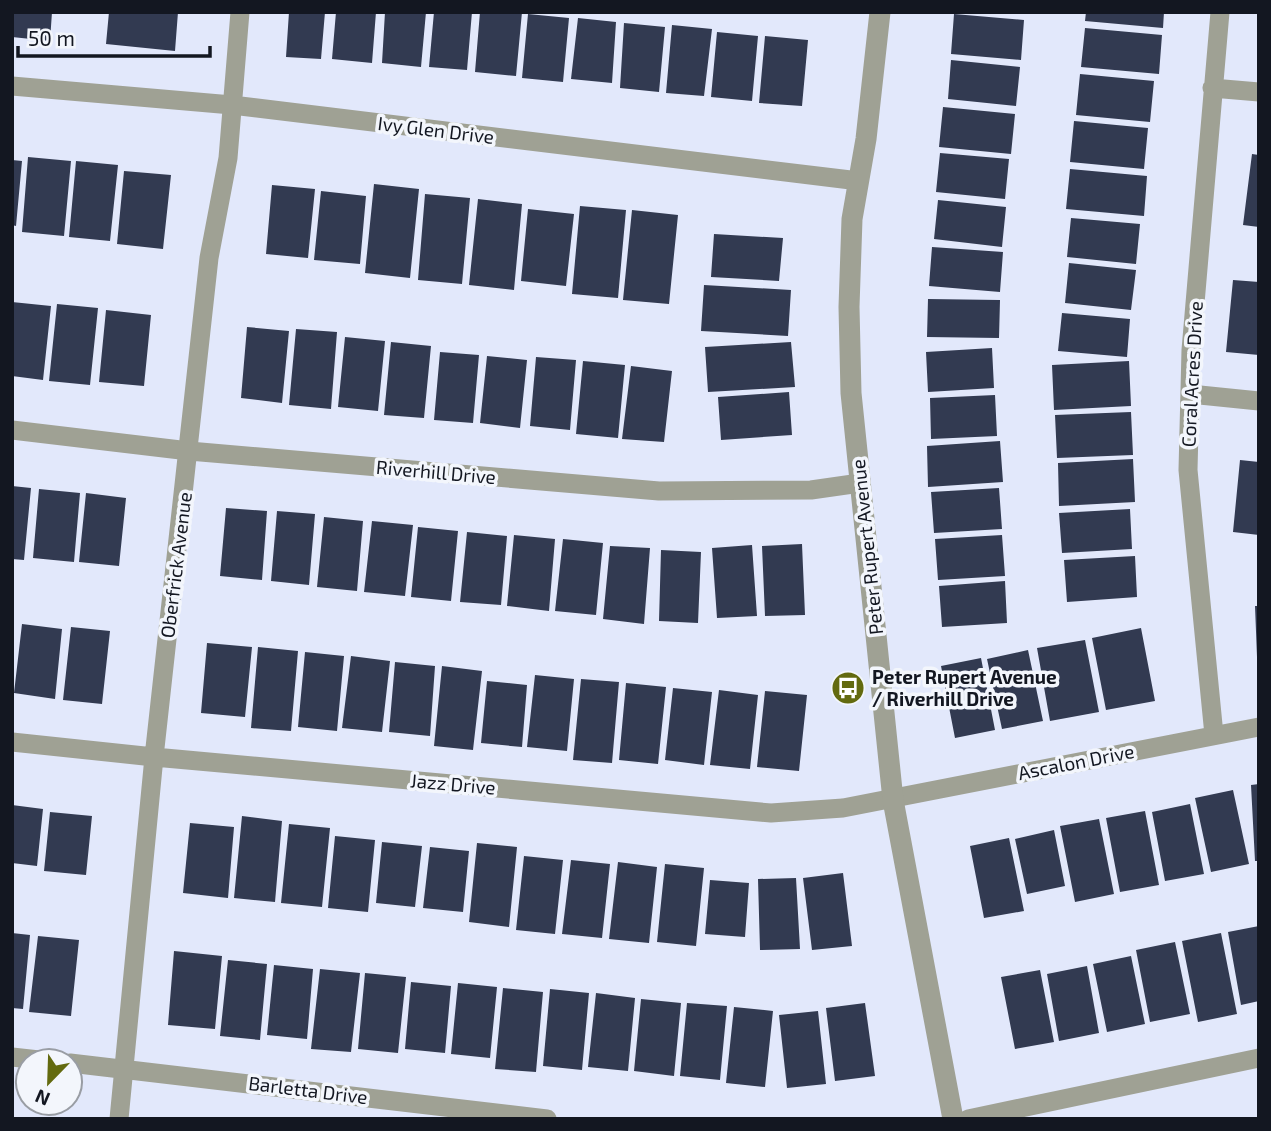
<svg xmlns="http://www.w3.org/2000/svg" width="1271" height="1131" font-family="'Exo 2',sans-serif">
<style>
.building{fill:#323a51}
.lines{fill:none;stroke-linecap:round;stroke-linejoin:round}
.minor{stroke:#9fa194;stroke-width:19}
.tertiary{stroke:#9fa194;stroke-width:21}
.labels{text-anchor:middle;stroke-width:7;stroke-linejoin:round;paint-order:stroke}
.street-label{font-size:19px;fill:#131721;stroke:#f3f6fc}
.poi-label{font-size:19px;font-weight:bold;fill:#131721;stroke:#f3f6fc;text-anchor:start}
</style>
<rect width="100%" height="100%" fill="#e2e8fb"/>
<path class="building" d="M12 12H52L50 41 12 37Z
M109 12H178L175 51 106 44Z
M289 12H325L321 59 286 57Z
M336 12H376L372 63 332 59Z
M385 12H426L421 67 382 63Z
M434 12H472L467 70 429 67Z
M480 12H522L516 76 475 72Z
M1086 12H1164L1163 28 1085 21Z
M528 14 569 18 563 82 522 78Z
M954 14 1024 20 1021 60 951 54Z
M578 18 616 22 612 83 571 79Z
M624 23 665 27 659 92 620 88Z
M672 25 712 29 704 96 666 93Z
M1085 28 1162 35 1159 74 1081 67Z
M717 32 758 36 752 101 711 97Z
M765 36 808 40 802 106 759 103Z
M951 60 1020 67 1016 106 948 99Z
M1080 74 1154 81 1150 122 1076 115Z
M943 107 1015 114 1011 154 939 147Z
M1074 121 1148 128 1144 169 1070 162Z
M940 153 1009 159 1005 199 936 192Z
M1252 154 1259 155V227L1243 225Z
M28 157 71 161 64 236 22 232Z
M12 160 22 161 16 226 12 225Z
M76 161 118 165 110 241 69 237Z
M1070 169 1147 176 1144 216 1066 209Z
M124 171 171 175 163 249 117 244Z
M374 184 419 189 410 278 365 273Z
M272 185 315 189 308 258 266 254Z
M321 191 366 196 360 264 314 260Z
M425 194 470 198 462 284 418 280Z
M478 199 522 204 514 290 469 285Z
M938 200 1006 207 1002 247 934 239Z
M580 206 626 210 618 298 572 294Z
M528 209 574 214 566 286 521 281Z
M632 210 678 215 669 304 623 300Z
M1071 218 1140 224 1136 264 1067 257Z
M714 234 783 238 779 281 711 277Z
M932 247 1003 252 1000 292 929 286Z
M1069 263 1136 270 1131 310 1065 303Z
M1233 280 1259 282V355L1226 352Z
M704 285 791 290 788 336 701 331Z
M928 299 1000 300 999 338 927 337Z
M12 302 51 306 43 380 12 376Z
M57 304 98 308 90 385 49 381Z
M106 310 151 315 144 386 99 382Z
M1062 313 1130 319 1127 357 1058 351Z
M247 327 289 331 282 403 241 398Z
M296 329 337 332 331 409 289 405Z
M345 337 385 341 378 411 338 407Z
M391 342 431 346 424 418 384 415Z
M791 342 795 387 708 392 705 347Z
M992 348 994 388 928 392 926 352Z
M440 352 479 355 473 423 434 420Z
M487 356 527 360 520 428 480 423Z
M536 357 576 360 570 430 530 426Z
M583 361 625 365 618 438 576 434Z
M1129 361 1131 406 1054 410 1052 365Z
M631 366 672 371 664 442 622 439Z
M789 392 792 435 721 440 718 397Z
M995 395 997 436 931 439 930 398Z
M1131 412 1133 455 1057 458 1055 415Z
M1000 441 1003 482 928 487 927 446Z
M1133 459 1135 502 1059 506 1058 463Z
M1240 460 1259 462V535L1233 532Z
M12 486 31 488 24 560 12 559Z
M999 488 1002 529 934 533 931 492Z
M39 489 80 493 74 562 33 558Z
M86 493 126 498 119 566 79 562Z
M226 508 267 511 262 580 220 576Z
M1130 509 1132 549 1062 553 1059 513Z
M277 511 315 514 309 585 271 581Z
M324 517 363 521 357 591 317 587Z
M372 521 413 525 405 596 364 592Z
M418 527 458 531 451 601 411 597Z
M467 532 507 536 501 605 460 602Z
M514 535 555 539 549 611 507 606Z
M1002 535 1005 576 938 580 935 539Z
M563 539 603 543 596 615 555 611Z
M802 544 805 615 765 616 762 546Z
M752 545 757 616 717 618 712 548Z
M610 546 650 548 644 624 603 619Z
M661 550 701 552 698 623 659 621Z
M1135 556 1137 597 1067 602 1064 560Z
M1005 581 1007 623 942 627 939 586Z
M1255 606H1259V657H1257Z
M22 624 62 629 55 699 14 693Z
M71 627 110 631 102 704 63 700Z
M1141 628 1155 701 1106 710 1092 638Z
M1085 640 1099 712 1050 721 1037 648Z
M207 643 252 647 245 717 201 713Z
M258 647 298 651 291 731 251 728Z
M1028 650 1043 721 1002 729 987 659Z
M305 652 344 656 337 731 298 727Z
M351 656 390 661 382 732 342 728Z
M981 658 995 730 955 738 941 666Z
M395 662 435 666 430 736 389 732Z
M442 666 482 671 473 750 434 746Z
M535 675 574 679 567 751 527 747Z
M581 679 619 682 612 763 573 760Z
M487 681 527 685 522 747 481 743Z
M626 683 666 687 658 764 619 760Z
M673 688 712 692 704 765 665 760Z
M719 690 758 695 750 769 710 765Z
M765 691 807 695 799 771 757 767Z
M1259 784V861H1255L1251 785Z
M1233 790 1249 864 1211 872 1195 798Z
M1190 804 1204 874 1165 881 1152 812Z
M12 805 43 809 37 866 12 863Z
M1145 811 1159 885 1120 892 1106 818Z
M50 812 92 816 86 875 44 871Z
M242 816 282 821 275 902 234 898Z
M1099 819 1114 894 1075 902 1060 826Z
M190 823 234 827 228 898 183 893Z
M289 824 330 828 322 907 281 903Z
M1054 830 1065 886 1027 894 1015 839Z
M335 836 375 840 368 912 328 908Z
M1009 838 1024 911 984 918 970 846Z
M382 842 422 846 415 907 376 903Z
M477 843 517 847 509 927 469 922Z
M430 847 469 851 463 912 423 908Z
M524 856 563 860 555 934 516 930Z
M571 860 610 864 602 938 562 934Z
M618 862 657 867 649 943 609 939Z
M665 864 704 868 696 946 657 942Z
M843 873 852 946 812 950 803 878Z
M796 878 800 949 760 950 758 879Z
M710 880 749 883 745 937 705 934Z
M1259 926V1001L1241 1005 1228 932Z
M12 933 30 935 23 1009 12 1008Z
M1221 933 1237 1014 1198 1022 1182 941Z
M38 936 79 940 71 1016 29 1012Z
M1175 942 1190 1014 1150 1022 1136 950Z
M174 951 222 956 215 1029 168 1025Z
M1131 956 1145 1024 1107 1032 1093 964Z
M228 960 267 964 260 1040 220 1036Z
M274 965 313 969 307 1039 267 1035Z
M1087 966 1099 1033 1059 1041 1047 974Z
M320 969 360 973 351 1052 311 1049Z
M1040 970 1054 1042 1015 1049 1001 977Z
M365 973 406 977 398 1053 358 1049Z
M411 982 451 986 445 1053 405 1049Z
M458 983 497 987 490 1058 451 1054Z
M503 988 543 992 536 1072 495 1069Z
M550 989 589 993 582 1070 543 1066Z
M596 993 635 998 628 1071 588 1067Z
M641 999 681 1003 674 1076 634 1071Z
M687 1003 727 1006 720 1080 680 1076Z
M865 1003 875 1076 835 1081 826 1008Z
M734 1007 773 1011 765 1087 726 1083Z
M818 1011 826 1084 787 1088 779 1015Z"/>
<g class="lines">
<path class="minor" d="M12 86 232 105 859 181
M1212 88 1259 92
M1190 394 1259 401
M12 430 189 451 659 491 811 490 860 483
M1214 735 1188 470 1191 350 1220 12
M12 742 154 757 771 813 843 808 1259 727
M12 1057 48 1061
M70 1063 547 1119
M119 1119 154 757 209 258 228 158 240 12
M968 1119 1259 1058"/>
<path class="tertiary" d="M880 12 866 139 852 219 849 307 851 393 893 800 953 1119"/>
</g>
<defs>
<symbol id="bus-disc" viewBox="-11 -11 22 22"><circle r="9.5" fill="#636a0f" stroke="#f3f6fc"/><path d="M-5-6H5V4H4V6H2V4H-2V6H-4V4H-5ZM-3.5-4V0h7V-4ZM-3.5 1.2v1.5H-2V1.2ZM2 1.2v1.5H3.5V1.2Z" fill="#fff"/></symbol>
</defs>
<g fill-rule="evenodd">
<use href="#bus-disc" x="829" y="669" width="38" height="38"/>
</g>
<g class="labels">
<g class="street-label">
<text transform="translate(436 130) rotate(7)" y="7">Ivy Glen Drive</text>
<text transform="translate(1192 374) rotate(-87)" y="7">Coral Acres Drive</text>
<text transform="translate(436 472) rotate(5)" y="7">Riverhill Drive</text>
<text transform="translate(867 547) rotate(-96)" y="7">Peter Rupert Avenue</text>
<text transform="translate(176 565) rotate(-83)" y="7">Oberfrick Avenue</text>
<text transform="translate(1076 762) rotate(-11)" y="7">Ascalon Drive</text>
<text transform="translate(453 784) rotate(5)" y="7">Jazz Drive</text>
<text transform="translate(308 1090) rotate(7)" y="7">Barletta Drive</text>
</g>
<g class="poi-label">
<text x="872" y="684">Peter Rupert Avenue<tspan x="872" dy="22">/ Riverhill Drive</tspan></text>
</g>
</g>
<rect width="1271" height="1131" fill="none" stroke="#131721" stroke-width="28"/>
<g transform="translate(49 1082) rotate(203)"><circle r="33" fill="#f3f6fc" stroke="#999da4" stroke-width="2"/>
<path d="M0-5L12 26L0 18L-12 26Z" fill="#636a0f"/>
<text y="-10" font-size="19" font-weight="bold" text-anchor="middle" fill="#131721">N</text>
</g>
<path d="M18 46v10h192v-10" fill="none" stroke="#131721" stroke-width="3.5"/>
<text x="28" y="46" font-size="21" fill="#131721" stroke="#f3f6fc" stroke-width="5" paint-order="stroke">50 m</text>
</svg>
